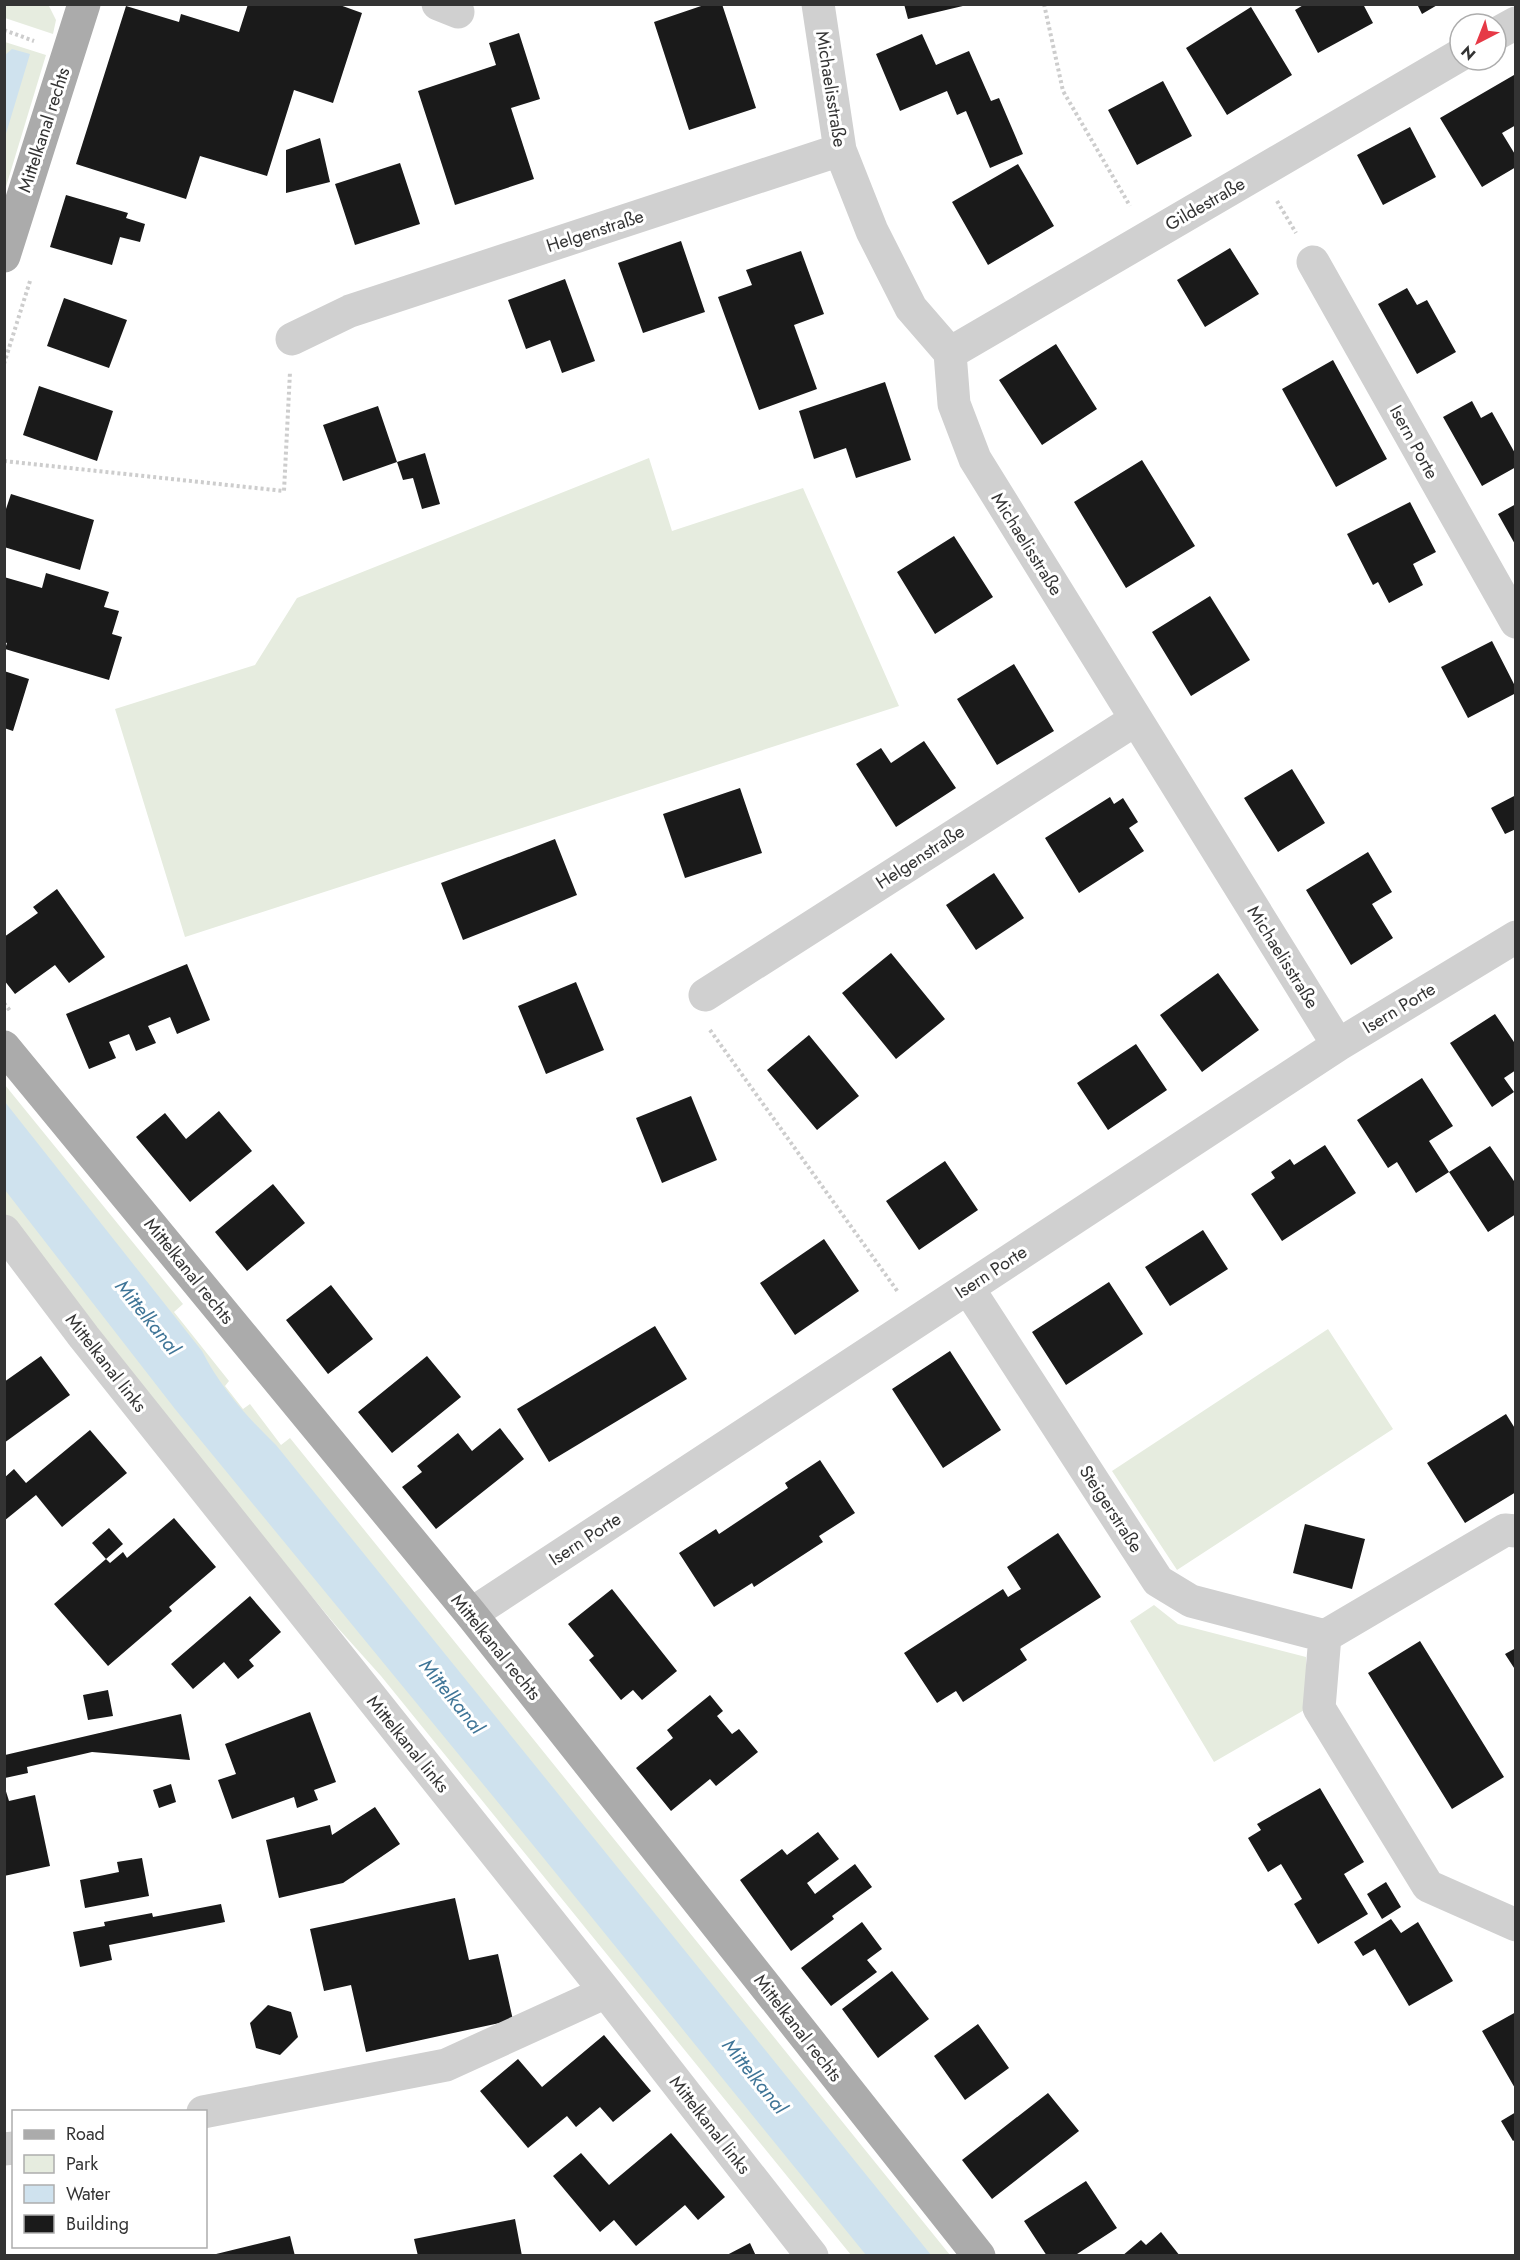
<svg xmlns="http://www.w3.org/2000/svg" width="1520" height="2260" font-family="Jost,sans-serif">
<style>
.green{fill:#e6ecdf}
.water{fill:#cfe2ee}
.building{fill:#1a1a1a}
.lines{fill:none;stroke-linecap:round;stroke-linejoin:round}
.path{stroke:#cdcdcd;stroke-width:4;stroke-dasharray:3 3;stroke-linecap:butt}
.minor{stroke:#d0d0d0;stroke-width:33}
.major{stroke:#ababab;stroke-width:33}
.labels{text-anchor:middle;stroke-width:6;stroke-linejoin:round;paint-order:stroke}
.street-label{font-size:18px;fill:#333;stroke:#fff}
.water-label{font-size:20px;font-style:italic;fill:#3f7597;stroke:#fff}
</style>
<rect width="100%" height="100%" fill="#fff"/>
<path class="green" d="M48 4 56 20 53 34 5 18V5Z
M5 42 46 55 5 190Z
M649 458 672 531 803 488 899 706 185 937 115 709 255 665 297 598Z
M5 1085 183 1304 174 1312 229 1381 225 1386 243 1409 250 1404 281 1445 290 1438 950 2255H851L381 1676 337 1627 94 1333 5 1215Z
M1328 1329 1393 1429 1177 1570 1112 1471Z
M1154 1605 1178 1624 1306 1657V1709L1214 1762 1130 1621Z"/>
<path class="water" d="M12 49 30 54 5 137V55Z
M5 1102 202 1351C221 1388 246 1416 276 1445L931 2255H866L533 1845 175 1409 5 1190Z"/>
<path class="building" d="M248 4H337L362 13 333 103 294 90 267 176 200 156 186 199 76 164 126 6 179 22 181 14 239 32Z
M707 4H722L756 108 689 130 654 22Z
M904 4H967V5L908 19Z
M1305 4H1363L1373 23 1318 53 1295 10Z
M1417 4H1439L1422 14Z
M1251 7 1292 75 1227 115 1186 48Z
M519 33 540 99 511 108 534 179 455 205 418 91 496 65 489 43Z
M922 34 936 65 969 51 991 101 999 98 1023 154 990 168 966 111 957 115 947 91 900 111 876 54Z
M1514 75 1516 78V125L1502 133 1516 156V167L1482 187 1440 118Z
M1163 81 1192 136 1137 165 1108 110Z
M1410 127 1436 177 1383 205 1357 155Z
M320 138 330 182 286 193V150Z
M400 163 420 224 355 245 335 184Z
M1018 164 1054 226 988 265 952 202Z
M66 195 128 213 126 218 145 224 140 242 120 237 112 265 50 247Z
M681 241 705 312 643 333 618 263Z
M1230 248 1259 294 1205 327 1177 280Z
M801 251 824 314 794 325 817 389 759 410 718 297 752 285 746 270Z
M565 279 595 361 562 373 550 340 526 349 508 300Z
M1407 288 1417 305 1427 300 1456 352 1417 374 1378 304Z
M64 298 127 320 109 368 47 346Z
M1056 344 1097 409 1042 445 999 380Z
M1333 360 1387 459 1336 487 1282 389Z
M885 382 911 460 856 478 846 448 814 459 799 411Z
M39 386 113 411 97 461 23 435Z
M1472 401 1481 418 1492 412 1516 455V467L1482 486 1443 417Z
M378 406 397 462 343 481 323 425Z
M425 453 440 504 422 509 413 478 403 480 397 462Z
M1142 460 1195 546 1126 588 1074 502Z
M11 494 94 520 80 570 4 547V515Z
M1410 502 1436 552 1413 564 1423 585 1389 603 1378 582 1373 585 1347 534Z
M1516 504V546L1498 514Z
M954 536 993 597 935 634 897 572Z
M46 573 109 592 104 607 119 611 112 634 122 637 109 680 5 649 7 643 4 642V577L42 588Z
M1210 596 1250 660 1191 696 1152 632Z
M1492 641 1516 688V693L1468 718 1441 667Z
M1014 664 1054 731 997 765 957 699Z
M4 671 29 679 13 731 4 728Z
M924 741 956 788 896 827 856 764 881 748 891 763Z
M1292 769 1325 823 1278 852 1244 798Z
M740 788 762 853 685 878 663 814Z
M1516 795V829L1505 834 1491 808Z
M1110 797 1114 804 1123 798 1138 822 1129 828 1144 851 1079 893 1045 838Z
M555 839 577 895 463 940 441 883Z
M1368 852 1392 892 1372 904 1393 938 1351 965 1306 890Z
M994 873 1024 918 976 950 946 905Z
M57 889 105 957 69 983 55 965 15 994 4 980V937L38 913 33 907Z
M891 953 945 1019 896 1059 842 993Z
M187 964 210 1020 177 1034 170 1017 148 1026 156 1043 136 1051 129 1034 109 1042 116 1058 89 1069 66 1014Z
M1218 973 1259 1030 1202 1072 1160 1015Z
M576 982 604 1050 546 1074 518 1006Z
M1495 1014 1516 1045V1070L1504 1078 1514 1092 1492 1107 1450 1043Z
M809 1035 859 1096 817 1130 767 1070Z
M1136 1044 1167 1090 1108 1130 1077 1083Z
M1422 1078 1453 1126 1429 1141 1449 1172 1416 1193 1397 1162 1388 1168 1357 1120Z
M691 1096 717 1160 662 1183 636 1118Z
M219 1111 252 1151 190 1202 136 1137 165 1113 186 1139Z
M1325 1145 1356 1193 1282 1241 1251 1194 1275 1178 1271 1172 1290 1159 1294 1165Z
M1490 1146 1516 1184V1214L1488 1232 1449 1172Z
M945 1161 978 1210 919 1250 886 1201Z
M273 1184 305 1223 247 1271 215 1232Z
M1203 1230 1228 1269 1170 1306 1145 1267Z
M824 1239 859 1291 795 1335 760 1283Z
M1109 1282 1143 1334 1066 1385 1032 1332Z
M331 1285 373 1339 328 1374 286 1320Z
M655 1326 687 1379 549 1462 517 1409Z
M950 1351 1001 1430 943 1468 892 1389Z
M41 1356 70 1395 4 1443V1382Z
M427 1356 461 1397 392 1453 358 1412Z
M1506 1414 1516 1430V1492L1465 1523 1427 1463Z
M500 1428 524 1459 436 1529 402 1487 422 1472 417 1466 458 1433 472 1451Z
M90 1430 127 1473 62 1527 36 1495 4 1521V1478L14 1469 26 1483Z
M820 1460 855 1513 819 1536 823 1542 754 1587 752 1583 714 1607 679 1553 716 1529 719 1534 788 1488 785 1483Z
M174 1518 216 1567 169 1607 172 1611 108 1666 54 1604 106 1559 110 1563 123 1552 127 1558Z
M1305 1524 1365 1539 1352 1589 1293 1573Z
M109 1528 123 1544 106 1559 92 1543Z
M1058 1533 1101 1597 1020 1649 1027 1660 963 1702 956 1691 937 1703 904 1653 1003 1589 1008 1597 1021 1589 1007 1567Z
M612 1589 677 1671 642 1700 633 1690 621 1700 589 1660 594 1656 568 1624Z
M250 1596 281 1632 249 1660 254 1666 238 1679 224 1662 193 1689 171 1664Z
M1420 1641 1504 1777 1452 1809 1368 1673Z
M1516 1648V1671L1505 1654Z
M108 1690 113 1716 88 1720 83 1695Z
M710 1695 723 1711 717 1716 732 1734 739 1729 758 1752 716 1786 710 1779 671 1811 636 1768 673 1738 667 1730Z
M310 1712 336 1782 314 1790 318 1800 297 1808 294 1797 232 1819 218 1780 236 1774 225 1744Z
M181 1714 190 1760 92 1752 27 1767 28 1773 5 1778V1755Z
M171 1784 176 1802 159 1808 153 1790Z
M4 1785 9 1801 35 1795 50 1866 4 1876Z
M1320 1788 1364 1862 1344 1874 1368 1914 1318 1944 1294 1904 1302 1899 1281 1864 1268 1872 1248 1838 1261 1830 1257 1824Z
M375 1807 400 1844 343 1883 279 1898 266 1840 330 1825 332 1835Z
M818 1832 839 1859 807 1883 815 1894 855 1864 872 1887 832 1916 834 1919 791 1951 740 1880 782 1849 787 1855Z
M142 1858 149 1896 85 1908 80 1880 119 1872 117 1862Z
M1386 1882 1401 1907 1382 1919 1367 1894Z
M455 1898 469 1960 498 1954 513 2020 366 2052 351 1985 324 1991 310 1929Z
M221 1904 225 1922 109 1945 112 1960 80 1967 73 1932 105 1926 104 1922 152 1913 153 1917Z
M1391 1919 1401 1933 1418 1922 1453 1981 1409 2006 1375 1949 1363 1956 1354 1942Z
M862 1922 882 1949 867 1960 877 1972 831 2006 801 1968Z
M892 1971 929 2019 878 2058 842 2009Z
M268 2005 291 2012 298 2037 280 2055 256 2048 250 2023Z
M1516 2012V2090L1482 2031Z
M978 2024 1009 2068 965 2100 934 2056Z
M604 2035 651 2091 613 2122 600 2107 576 2127 567 2116 528 2148 480 2091 518 2059 542 2087Z
M1048 2093 1079 2131 992 2199 962 2160Z
M1516 2112V2139L1513 2141 1501 2121Z
M671 2133 725 2197 698 2220 685 2205 636 2246 614 2220 600 2232 553 2176 581 2153 609 2185Z
M1086 2181 1117 2228 1074 2256H1047L1024 2221Z
M515 2219 522 2256H418L414 2239Z
M1161 2232 1180 2256H1122L1141 2240 1146 2245Z
M290 2236 295 2256H212V2255Z
M750 2243 756 2256H725Z"/>
<g class="lines">
<path class="path" d="M1044 4 1063 91 1130 206
M4 30 34 41
M1277 201 1296 233
M4 364 30 281
M4 461 284 491 290 372
M4 1003 11 1012
M710 1030 898 1292"/>
<path class="minor" d="M438 4 458 12
M818 4 840 150 872 231 911 308 950 353 954 404 975 459 1338 1045
M1496 34 1516 23
M1313 262 1516 622
M292 339 350 311 840 150
M950 353 1460 55
M705 995 1135 720
M4 1231 84 1337 606 1992 812 2256
M968 1288 1158 1581 1191 1601 1325 1636 1505 1530 1516 1531
M471 1614 1338 1045 1516 937
M1325 1636 1319 1708 1428 1886 1516 1925
M203 2112 446 2065 606 1992
M4 2149 14 2148"/>
<path class="major" d="M4 256 84 4
M4 1047 471 1614 979 2256"/>
</g>
<g class="labels">
<g class="street-label">
<text transform="translate(831 89) rotate(81)" y="6">Michaelisstraße</text>
<text transform="translate(44 130) rotate(-72)" y="6">Mittelkanal rechts</text>
<text transform="translate(1205 204) rotate(-30)" y="6">Gildestraße</text>
<text transform="translate(595 231) rotate(-18)" y="6">Helgenstraße</text>
<text transform="translate(1414 442) rotate(61)" y="6">Isern Porte</text>
<text transform="translate(1027 544) rotate(58)" y="6">Michaelisstraße</text>
<text transform="translate(920 857) rotate(-33)" y="6">Helgenstraße</text>
<text transform="translate(1283 957) rotate(58)" y="6">Michaelisstraße</text>
<text transform="translate(1399 1008) rotate(-31)" y="6">Isern Porte</text>
<text transform="translate(189 1271) rotate(51)" y="6">Mittelkanal rechts</text>
<text transform="translate(991 1272) rotate(-33)" y="6">Isern Porte</text>
<text transform="translate(106 1363) rotate(52)" y="6">Mittelkanal links</text>
<text transform="translate(1111 1509) rotate(57)" y="6">Steigerstraße</text>
<text transform="translate(585 1539) rotate(-33)" y="6">Isern Porte</text>
<text transform="translate(496 1647) rotate(51)" y="6">Mittelkanal rechts</text>
<text transform="translate(408 1744) rotate(51)" y="6">Mittelkanal links</text>
<text transform="translate(798 2028) rotate(52)" y="6">Mittelkanal rechts</text>
<text transform="translate(710 2125) rotate(52)" y="6">Mittelkanal links</text>
</g>
<g class="water-label">
<text transform="translate(148 1317) rotate(51)" y="7">Mittelkanal</text>
<text transform="translate(452 1696) rotate(51)" y="7">Mittelkanal</text>
<text transform="translate(755 2076) rotate(51)" y="7">Mittelkanal</text>
</g>
</g>
<rect width="1520" height="2260" fill="none" stroke="#333333" stroke-width="12"/>
<rect x="12" y="2110" width="195" height="138" fill="#ffffff" stroke="#adadad" stroke-width="1.5"/>
<rect x="24" y="2130" width="30" height="9" fill="#ababab" stroke="#adadad" stroke-width="1.5"/>
<text x="66" y="2140" font-size="18" fill="#333333">Road</text>
<rect x="24" y="2155" width="30" height="18" fill="#e6ecdf" stroke="#adadad" stroke-width="1.5"/>
<text x="66" y="2170" font-size="18" fill="#333333">Park</text>
<rect x="24" y="2185" width="30" height="18" fill="#cfe2ee" stroke="#adadad" stroke-width="1.5"/>
<text x="66" y="2200" font-size="18" fill="#333333">Water</text>
<rect x="24" y="2215" width="30" height="18" fill="#1a1a1a" stroke="#adadad" stroke-width="1.5"/>
<text x="66" y="2230" font-size="18" fill="#333333">Building</text>
<g transform="translate(1478 42) rotate(222)"><circle r="28" fill="#ffffff" stroke="#adadad" stroke-width="1.5"/>
<path d="M0-4.5L10 22L0 15L-10 22Z" fill="#e63946"/>
<text y="-9" font-size="16" font-weight="bold" text-anchor="middle" fill="#333333">N</text>
</g>
</svg>
